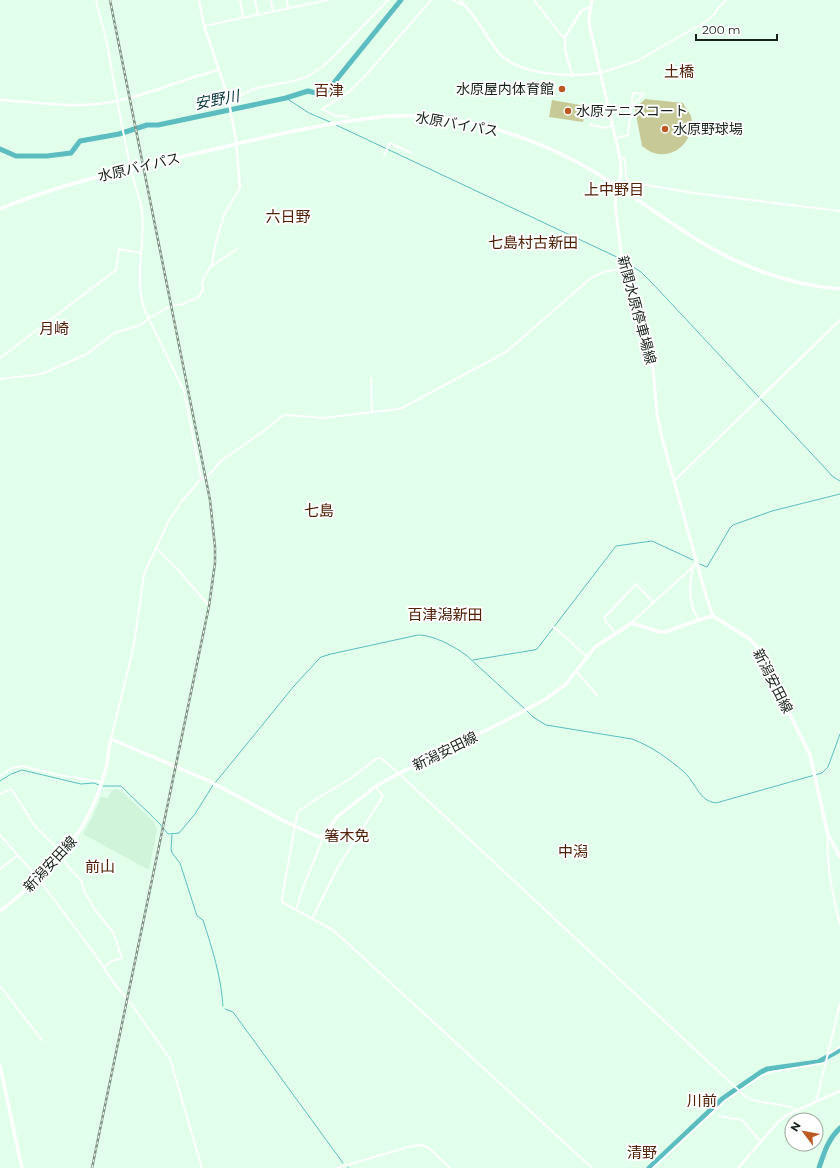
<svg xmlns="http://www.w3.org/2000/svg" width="840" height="1168" font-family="Montserrat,'Noto Sans JP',sans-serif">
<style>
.built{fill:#cff4da}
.green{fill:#c7ca96}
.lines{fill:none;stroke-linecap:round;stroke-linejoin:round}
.stream{stroke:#5cbdc1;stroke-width:1}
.river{stroke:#5cbdc1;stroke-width:5}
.minor{stroke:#fff;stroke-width:2}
.tertiary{stroke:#fff;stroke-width:2.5}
.secondary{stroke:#fff;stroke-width:3}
.primary{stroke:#fff;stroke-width:3.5}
.trunk{stroke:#fff;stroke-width:3.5}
.rail-casing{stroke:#7f9485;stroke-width:2.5}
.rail{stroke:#fff;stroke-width:1;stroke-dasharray:3;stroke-linecap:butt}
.poi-dot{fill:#bc5822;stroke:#fff;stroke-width:1.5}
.labels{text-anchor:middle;stroke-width:4;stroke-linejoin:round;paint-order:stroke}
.poi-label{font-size:14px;fill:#17221a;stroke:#fff;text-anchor:start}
.street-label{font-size:14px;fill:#17221a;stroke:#fff}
.neighbourhood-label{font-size:15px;fill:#502107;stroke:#fff}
.water-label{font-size:15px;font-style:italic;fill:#043537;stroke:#fff}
</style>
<rect width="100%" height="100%" fill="#e1ffea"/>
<path class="built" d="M117 789 121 791 154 822 157 830 149 870 83 834 93 816 101 797 108 798 112 790Z"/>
<path class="green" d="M645 99 683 103C685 107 689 112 691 116 696 136 679 157 658 154 652 153 647 150 642 146L635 109Z
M552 100 586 106 583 122 549 117Z"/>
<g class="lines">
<path class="stream" d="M286 98 309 113 330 122
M336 125 621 259
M624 261 641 272 653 284 825 468 832 476 840 481
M700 564 707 567 730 528 733 525 772 511 840 494
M473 660 534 650 537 649 616 546 652 541 693 560
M527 711 533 717 546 725 632 739C651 746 669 759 684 772 696 783 699 801 716 803L822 773 828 767 840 734
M0 781 11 774 22 770 81 784 94 783 99 785
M215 783 294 686 318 660 321 657 331 654 418 635C434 635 453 646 466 655L525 709
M102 786H121L160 824 168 834 179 833 195 814 213 785
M172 835 171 849 172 853 180 863 197 916 203 920C212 948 221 976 223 1006
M225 1009 233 1012 343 1163
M348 1167V1168"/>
<path class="river" d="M0 149 16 156H47L71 153 80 141 119 134 147 125H158L286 98 308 91 324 95 401 0
M649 1168 722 1099 761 1072 767 1069 818 1062 840 1050
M819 1168C824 1153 828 1139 840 1128"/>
<path class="minor" d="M96 0C99 15 104 29 107 44 114 83 121 122 129 161 132 178 139 194 142 211 146 245 133 278 145 311L184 391 201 478
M240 0 243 18
M255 0 258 15
M271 0 273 12
M287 0 288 8
M453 0 462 5
M534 0 561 35 565 37
M204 26 328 0
M600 73 637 61 703 23 714 15 718 8 726 0
M228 97 239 96 256 88 289 82 307 77 322 67 335 55 388 0
M349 117 336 116 322 109 349 92 366 75 431 0
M591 124 590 125 606 128 612 125
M617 138 628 135 633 93 644 94 632 106
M384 155 390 143 411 153
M620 158H624C628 167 622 177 630 182L694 193 840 211
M212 266 237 249
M0 358 116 270 119 249 141 253
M371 378 372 412
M0 379 35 375 44 373 87 354 114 333 141 325 149 318 171 306 184 304 191 300 196 299 200 295 203 289 202 284 204 277 212 264 216 242 224 215 240 188
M674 481 763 395
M156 548 179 571 209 606
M693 567C689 584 688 605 699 620
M631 623 697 563
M552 626 570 641 579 650 587 656
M616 634 604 619 605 617 636 584 654 603
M577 672 597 695
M111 739 134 645 144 574 169 520 182 501 200 480 208 476 221 461 265 430 282 416 287 415 323 418 398 409 404 407 506 352 591 278 603 272 624 268
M0 776 12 768 22 766 59 775 102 782
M0 794 11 789 12 790 34 825 56 847 69 868 81 880 84 891 95 910 113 932 122 958 112 961 104 967
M0 835 30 869 40 878 41 882 94 953 113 982 132 1005 170 1059 202 1168
M828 836C826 866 833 896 840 924
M0 869 18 855
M296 910 305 882 322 841V836
M312 919 338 867 383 796 376 787
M0 986 42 1040
M827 1055 840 1047
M816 1102 840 1004
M719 1116 742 1120 761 1142
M337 1168 412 1146 422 1145 429 1148 450 1168
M592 1168 343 939 331 929 282 902V898L297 815 299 811 321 796 350 779 377 758H381L396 771 746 1097C762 1106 781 1101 797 1110
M653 1168 726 1100 761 1076 771 1072 825 1063"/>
<path class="tertiary" d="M199 0 204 26 228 97 236 141 240 188
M460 0C476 15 485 35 498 52 518 76 572 77 600 73
M572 76 565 49V37L581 11 585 9 590 8
M0 100C33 102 66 107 98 104 141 99 178 80 219 70
M763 395 840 320
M738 1168 778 1122 787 1115 840 1091"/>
<path class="secondary" d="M592 0 589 18 590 28 620 158 621 172 615 204 621 253 628 282 653 367 657 414 662 438 707 599 713 616"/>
<path class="primary" d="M0 911C51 871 87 837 105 772 108 761 108 750 111 739L207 780 284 821 319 837 325 834 337 817 376 786 398 774 509 719 516 715 546 699 566 684 595 647 620 631 631 623 660 632H665L699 620 713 616 750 639 757 647 776 681 789 713 810 755 828 835 840 857"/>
<path class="trunk" d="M0 209C62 183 128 169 194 154 242 143 290 130 338 123 356 120 374 117 392 116 456 114 520 132 577 162 614 182 647 207 682 230 729 262 783 284 840 289
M0 1066 22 1168"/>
<defs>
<path id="rail" d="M92 1168 209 606 215 563V547L210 500 110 0"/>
</defs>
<use href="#rail" class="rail-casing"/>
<use href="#rail" class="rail"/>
</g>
<g class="poi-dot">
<circle cx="562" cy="89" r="4"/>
<circle cx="568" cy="111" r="4"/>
<circle cx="665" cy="129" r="4"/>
</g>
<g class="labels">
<g class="poi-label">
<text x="554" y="94" text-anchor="end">水原屋内体育館</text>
<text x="576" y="116">水原テニスコート</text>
<text x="673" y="134">水原野球場</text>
</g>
<g class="street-label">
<text transform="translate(457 124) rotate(10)" y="5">水原バイパス</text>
<text transform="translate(139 167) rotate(-13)" y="5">水原バイパス</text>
<text transform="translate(637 310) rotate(75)" y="5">新関水原停車場線</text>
<text transform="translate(773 681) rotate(63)" y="5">新潟安田線</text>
<text transform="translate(445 751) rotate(-26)" y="5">新潟安田線</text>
<text transform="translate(50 864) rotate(-47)" y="5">新潟安田線</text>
</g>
<g class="neighbourhood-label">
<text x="679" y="77">土橋</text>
<text x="329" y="96">百津</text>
<text x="614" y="195">上中野目</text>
<text x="288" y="222">六日野</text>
<text x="533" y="248">七島村古新田</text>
<text x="54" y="334">月崎</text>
<text x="319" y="516">七島</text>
<text x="445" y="620">百津潟新田</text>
<text x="347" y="841">箸木免</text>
<text x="573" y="857">中潟</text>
<text x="100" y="872">前山</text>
<text x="702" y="1106">川前</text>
<text x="642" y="1158">清野</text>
</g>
<g class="water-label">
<text transform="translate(217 100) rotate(-11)" y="5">安野川</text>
</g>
</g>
<g transform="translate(804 1132) rotate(302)"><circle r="19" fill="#ffffff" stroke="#a2a7a3"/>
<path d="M0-3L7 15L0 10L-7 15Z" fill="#bc5822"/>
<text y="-6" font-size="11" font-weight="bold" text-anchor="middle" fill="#17221a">N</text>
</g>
<path d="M696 34v6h81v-6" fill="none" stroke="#17221a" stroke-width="2"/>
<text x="702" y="34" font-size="12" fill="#17221a" stroke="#ffffff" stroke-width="3" paint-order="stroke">200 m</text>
</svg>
